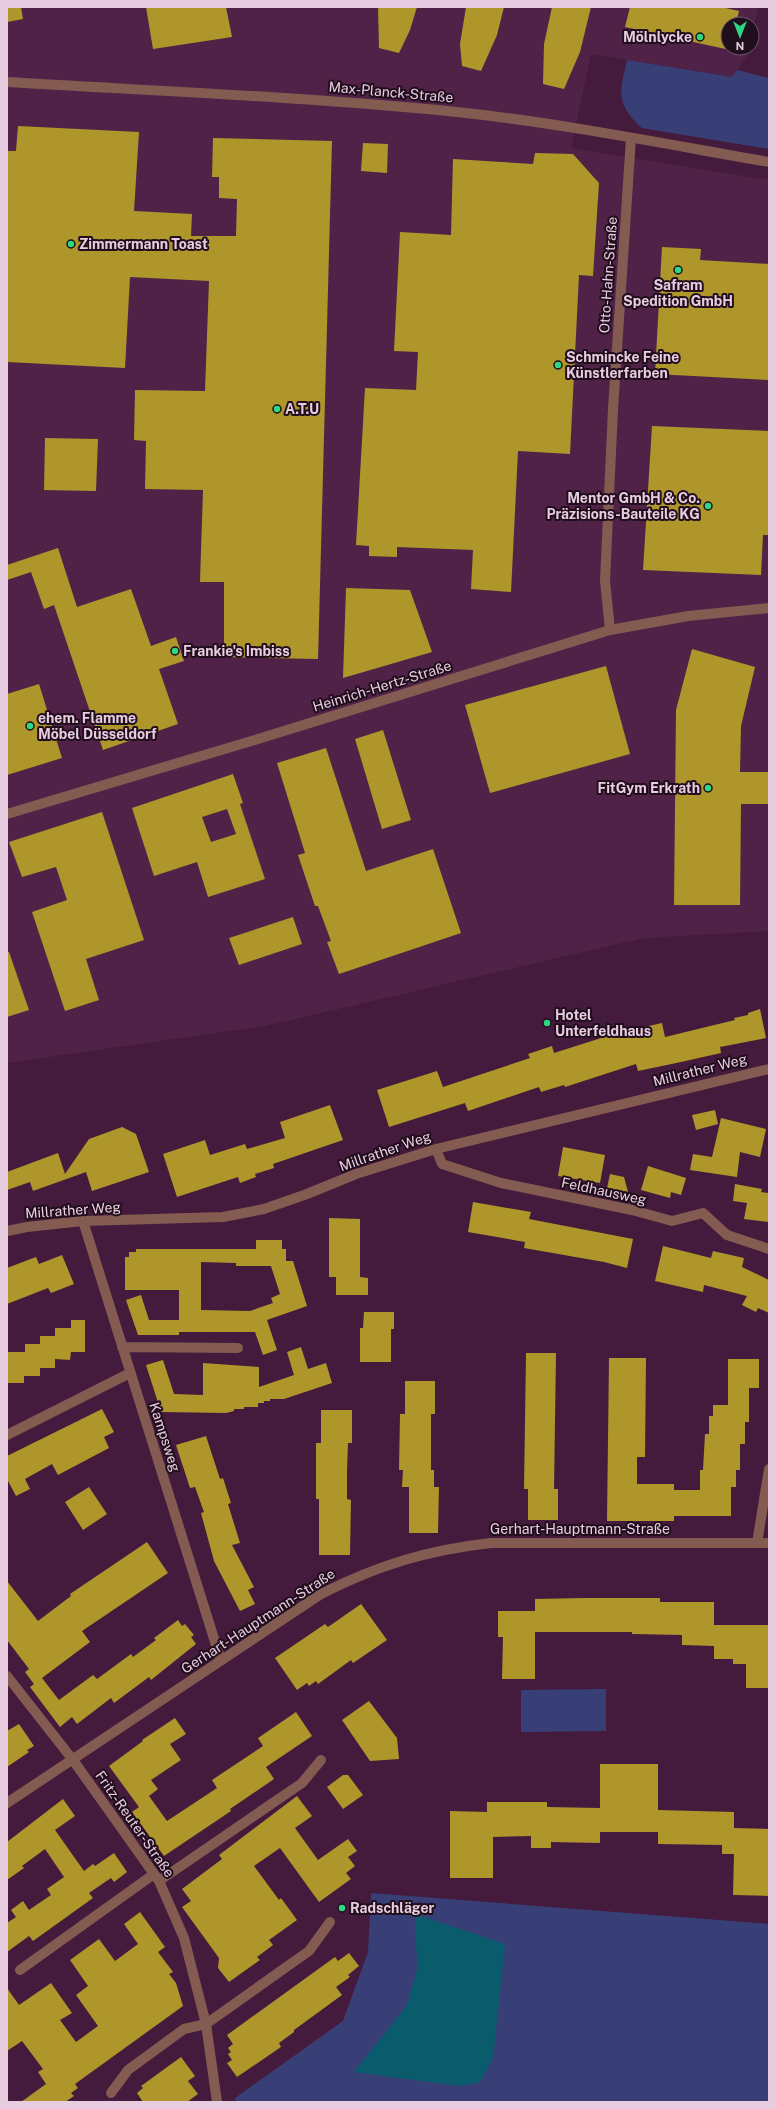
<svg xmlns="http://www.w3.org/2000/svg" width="776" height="2109" font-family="'Public Sans',sans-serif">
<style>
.built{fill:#512248}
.green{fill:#383f77}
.water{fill:#0a5c6c}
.building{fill:#af962b;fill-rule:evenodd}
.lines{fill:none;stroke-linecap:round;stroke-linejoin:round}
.minor{stroke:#835b51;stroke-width:10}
.tertiary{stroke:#835b51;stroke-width:10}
.poi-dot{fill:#2ed883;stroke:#200e1c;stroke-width:1.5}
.labels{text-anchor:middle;stroke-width:4;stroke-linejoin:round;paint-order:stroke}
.poi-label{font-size:14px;font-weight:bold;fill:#e8cde1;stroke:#200e1c;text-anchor:start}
.street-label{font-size:14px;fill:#e8cde1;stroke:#200e1c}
</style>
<rect width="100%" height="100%" fill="#441b3c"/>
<path class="built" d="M7 7H758L752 35V24H728V48H749L748 54 732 77 591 54 571 148 769 180V931L644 938 265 1026 7 1063Z"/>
<path class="green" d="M627 60 732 77 737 70 769 78V149L642 128C615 104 620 92 627 60Z
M606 1689V1731L521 1732V1690Z
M371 1893 769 1924V2102H236L235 2098 343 2021 368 1952Z"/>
<path class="water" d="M415 1914 505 1944 493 2058 480 2082 460 2086 354 2072 407 2005 418 1967 415 1935Z"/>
<path class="building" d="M7 7H21L23 19 7 22Z
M146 7H226L232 37 153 49Z
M378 7H417L410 30 399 53 379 48Z
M466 7H504L497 35 481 71 462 66 460 44Z
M552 7H591L580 52 564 89 543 84 544 44Z
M630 7H721L739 11 736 24H728V48H731L730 50 625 27Z
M18 126 139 132 134 211 192 214 191 236H236L237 199 219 198V177H212L213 138 332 141 318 659 224 657V582H200L203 490 145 489 146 441 134 440 135 390 205 391 209 281 130 277 125 368 7 362V151H16Z
M363 143 388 144 387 173 361 171Z
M535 153 573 154 599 183 593 276 579 275 570 454 518 451 511 592 471 589 473 550 397 547V557L369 556V546L356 545 365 388 416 390 418 352 394 351 400 232 451 235 453 159 533 164Z
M662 247 701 249 700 260 769 264V380L655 374Z
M652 426 769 431V535H763L761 575 643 570Z
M45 438 98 439 96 491 44 490Z
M58 548 77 607 131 589 151 646 176 637 184 661 159 669 178 724 103 750 54 605 44 609 31 572 7 580V565Z
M346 588 410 590 432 652 343 678Z
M692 649 755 667 741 726 740 772H769V804H741L740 905H674L676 710Z
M606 666 630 754 490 793 465 705Z
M39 684 62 758 7 775V694Z
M383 730 411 820 382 829 355 739Z
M326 748 366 871 433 849 461 933 339 974 327 942 331 941 318 906H315L298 855 305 853 277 763Z
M233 774 243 803 240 804 265 879 208 897 197 862 154 876 132 808ZM227 809 236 834 211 842 202 817Z
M102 812 144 940 86 959 99 1000 65 1011 32 912 67 900 56 867 22 877 9 842Z
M293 917 302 944 239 965 229 938Z
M7 952H9L29 1010 7 1017Z
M760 1009 766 1038 720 1047 721 1053 681 1062 638 1071 636 1064 565 1087 564 1085 541 1092 539 1087 468 1111 465 1103 389 1127 377 1090 437 1071 443 1087 530 1058 528 1054 552 1046 554 1053 617 1033 662 1023 665 1037 735 1020 734 1018 748 1015V1013Z
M330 1105 343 1140 273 1164 274 1168 255 1174 256 1177 240 1183 238 1177 177 1197 163 1154 205 1140 210 1155 245 1144 247 1149 285 1138 280 1122Z
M715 1110 718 1124 696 1130 692 1115Z
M721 1118 766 1129 760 1157 740 1152 737 1177 690 1170 693 1154 712 1157Z
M122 1127 136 1134 149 1172 92 1191 86 1172 33 1191 30 1182 7 1190V1172L58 1153 65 1174 89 1139Z
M563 1147 605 1155 600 1183 558 1176Z
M648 1166 686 1178 681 1195 671 1192 670 1198 641 1190Z
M610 1174 624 1177 628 1192 607 1188Z
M735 1184 762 1189 761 1192 769 1193V1222L744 1219 747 1203 733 1201Z
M473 1202 531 1212 529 1219 633 1239 627 1268 604 1262 524 1248 525 1242 468 1232Z
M329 1218 360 1219V1277L368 1278V1295H336V1277H329Z
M256 1240H282V1249H286V1261H293L307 1306 267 1320 277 1350 263 1355 255 1332H179V1335H138L126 1300 141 1295 149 1320H179V1290H125V1257H129V1252H136V1249H256ZM201 1262 236 1263V1266H271L280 1294 271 1298 273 1303 250 1311 201 1310Z
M663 1246 711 1258 713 1251 744 1258 742 1267 769 1280V1313L758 1308 756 1312 742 1305 747 1296 704 1285 703 1292 655 1281Z
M62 1255 74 1284 51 1293 48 1288 7 1304V1268L36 1257 39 1264Z
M364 1312H394V1329H391V1362H360V1328H363Z
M71 1320H85V1352H71L70 1360 55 1359V1368H40V1376H24V1383H7V1352H25V1344H40V1336H55V1328H71Z
M301 1347 308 1369 326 1363 332 1383 284 1399H270V1401H264V1403H258V1407H244V1409H234V1411L226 1413 161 1412 146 1365 163 1360 174 1394 203 1395V1363L259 1367V1387L294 1375 287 1352Z
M526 1353H556L554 1489H558V1520H528V1489H524Z
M609 1358H646L645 1457H637V1484H674V1490H700V1470H703L705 1434H709V1416H713V1405H728V1359H759V1388H749V1422H745V1444H740V1470H736V1487H731V1516H674V1521H607Z
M405 1381H435V1414H431V1470H434V1487H439L438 1533H409V1487H402L403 1470H399L400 1414H405Z
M102 1409 114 1432 104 1437 109 1448 58 1475 52 1464 25 1479 30 1489 16 1496 7 1479V1456Z
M321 1410H352V1443H348L347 1471V1499L351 1500 350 1555H319V1499H316V1443H321Z
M206 1436 220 1479 223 1478 231 1503 228 1504 240 1543 232 1545 254 1587 248 1590 255 1604 240 1611 214 1561 201 1513 204 1512 195 1487 190 1488 176 1445Z
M89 1487 107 1514 83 1530 65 1502Z
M147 1542 168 1573 82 1631 90 1642 34 1684 25 1672 29 1669 7 1640V1581L38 1621 71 1596 70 1594Z
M584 1598H660V1602H714V1625H769V1688H746V1664H733V1659H714V1646L682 1645V1635L632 1634V1632H535V1679H502L503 1637H498V1611H535V1599Z
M361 1604 387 1640 353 1663 351 1660 318 1684 316 1681 309 1686 307 1683 297 1690 275 1658 325 1624 328 1627Z
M178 1620 182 1626 185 1624 194 1635 191 1637 196 1644 151 1680 149 1677 114 1703 111 1698 77 1724 72 1717 60 1727 30 1687 42 1678 59 1700 93 1675 97 1679 131 1654 133 1657 156 1640 154 1638Z
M369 1701 397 1738 399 1759 370 1761 342 1720Z
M296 1712 312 1736 266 1767 274 1779 230 1809 231 1811 164 1856 132 1812 139 1807 109 1766 143 1741 142 1740 175 1718 186 1734 170 1744 181 1760 151 1780 158 1789 149 1796 167 1821 217 1788 212 1780 263 1746 258 1738Z
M19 1724 34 1746 27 1750 29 1752 7 1767V1731Z
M600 1764H658V1810L734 1812V1828L769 1829V1896L733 1895 734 1854H722V1845L658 1844V1832H600V1843L551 1842V1848H531V1836L493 1837V1878H450V1811L487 1812V1802H547V1807L600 1808Z
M343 1775H348L363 1795 343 1809 327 1787Z
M297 1796 312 1816 295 1828 318 1860 348 1839 357 1851 348 1857 355 1866 346 1873 351 1879 319 1902 280 1848 254 1866 279 1900 281 1898 297 1920 269 1940 273 1945 257 1957 260 1960 229 1982 218 1968 219 1958 182 1907 191 1901 182 1889 222 1859 219 1855Z
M63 1799 75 1816 55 1830 84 1871 93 1864 95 1866 114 1853 127 1872 114 1882 111 1878 89 1893 93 1898 33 1941 29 1936 7 1952V1923L16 1917 11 1910 23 1901 29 1910 51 1895 47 1889 64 1877 45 1849 22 1866 24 1868 7 1880V1842Z
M140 1912 165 1947 158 1952 173 1972 169 1974 176 1983 183 2006 75 2084 78 2088 71 2093 74 2096 65 2102H21L46 2084 38 2072 43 2069 22 2041 7 2051V1988L19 2005 51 1983 72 2013 60 2020 76 2042 98 2026 76 1995 88 1986 70 1960 99 1939 115 1961 138 1944 124 1924Z
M349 1953 359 1966 348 1975 350 1977 336 1987 342 1995 294 2030V2032L279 2043 281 2047 237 2077 227 2063 232 2060 228 2054 231 2052 228 2048 233 2044 227 2035 335 1957 338 1961Z
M181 2057 195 2076 188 2081 198 2094 187 2102H143L137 2093 143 2088 141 2086Z"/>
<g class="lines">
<path class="minor" d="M610 630 605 581 613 409 631 138
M7 814 258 739 610 630 688 616 769 608
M436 1149 442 1164 501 1183 632 1210 672 1221 703 1213 727 1235 769 1249
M83 1221 221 1661
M7 1231 27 1227 83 1221 223 1217 264 1209 307 1194 356 1174 436 1149 769 1069
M122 1347 238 1348
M7 1435 130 1373
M757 1543 769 1469
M7 1676 73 1760 159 1881 184 1938 206 2024 217 2102
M7 1803 321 1594C378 1565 428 1550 491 1543H769
M159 1881 302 1783 321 1760
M20 1970 154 1874
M111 2093 128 2070 184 2029 206 2024 309 1951 330 1922"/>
<path class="tertiary" d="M7 82C157 91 307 97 457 112 561 123 665 144 769 162"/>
</g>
<g class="poi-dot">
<circle cx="700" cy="37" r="4"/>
<circle cx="71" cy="244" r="4"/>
<circle cx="678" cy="270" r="4"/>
<circle cx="558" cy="365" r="4"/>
<circle cx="277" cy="409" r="4"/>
<circle cx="708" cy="506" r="4"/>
<circle cx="175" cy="651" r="4"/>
<circle cx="30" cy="726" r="4"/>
<circle cx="708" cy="788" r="4"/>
<circle cx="547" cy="1023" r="4"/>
<circle cx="342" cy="1908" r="4"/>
</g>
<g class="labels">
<g class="poi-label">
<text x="692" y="42" text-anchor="end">Mölnlycke</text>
<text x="79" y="249">Zimmermann Toast</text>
<text x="678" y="290" text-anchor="middle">Safram<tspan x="678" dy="16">Spedition GmbH</tspan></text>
<text x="566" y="362">Schmincke Feine<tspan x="566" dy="16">Künstlerfarben</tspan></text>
<text x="285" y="414">A.T.U</text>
<text x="700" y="503" text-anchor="end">Mentor GmbH &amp; Co.<tspan x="700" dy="16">Präzisions-Bauteile KG</tspan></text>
<text x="183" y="656">Frankie's Imbiss</text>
<text x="38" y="723">ehem. Flamme<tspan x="38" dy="16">Möbel Düsseldorf</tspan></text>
<text x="700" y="793" text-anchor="end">FitGym Erkrath</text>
<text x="555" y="1020">Hotel<tspan x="555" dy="16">Unterfeldhaus</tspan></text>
<text x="350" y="1913">Radschläger</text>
</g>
<g class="street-label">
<text transform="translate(391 92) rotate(5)" y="5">Max-Planck-Straße</text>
<text transform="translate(608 275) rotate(-86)" y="5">Otto-Hahn-Straße</text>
<text transform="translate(382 686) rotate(-17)" y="5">Heinrich-Hertz-Straße</text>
<text transform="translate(700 1070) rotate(-14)" y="5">Millrather Weg</text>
<text transform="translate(385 1151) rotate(-19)" y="5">Millrather Weg</text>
<text transform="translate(604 1191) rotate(12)" y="5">Feldhausweg</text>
<text transform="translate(73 1210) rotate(-4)" y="5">Millrather Weg</text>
<text transform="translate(165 1437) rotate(72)" y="5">Kampsweg</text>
<text x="580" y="1534">Gerhart-Hauptmann-Straße</text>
<text transform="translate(258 1621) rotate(-33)" y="5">Gerhart-Hauptmann-Straße</text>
<text transform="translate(135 1824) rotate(55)" y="5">Fritz-Reuter-Straße</text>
</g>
</g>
<rect width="776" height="2109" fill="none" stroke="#e8cde1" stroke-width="16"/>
<g transform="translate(740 36) rotate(180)"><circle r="19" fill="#200e1c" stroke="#705a6b"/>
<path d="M0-3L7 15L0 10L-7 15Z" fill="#2ed883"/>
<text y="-6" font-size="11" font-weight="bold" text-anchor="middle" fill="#e8cde1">N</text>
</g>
</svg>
